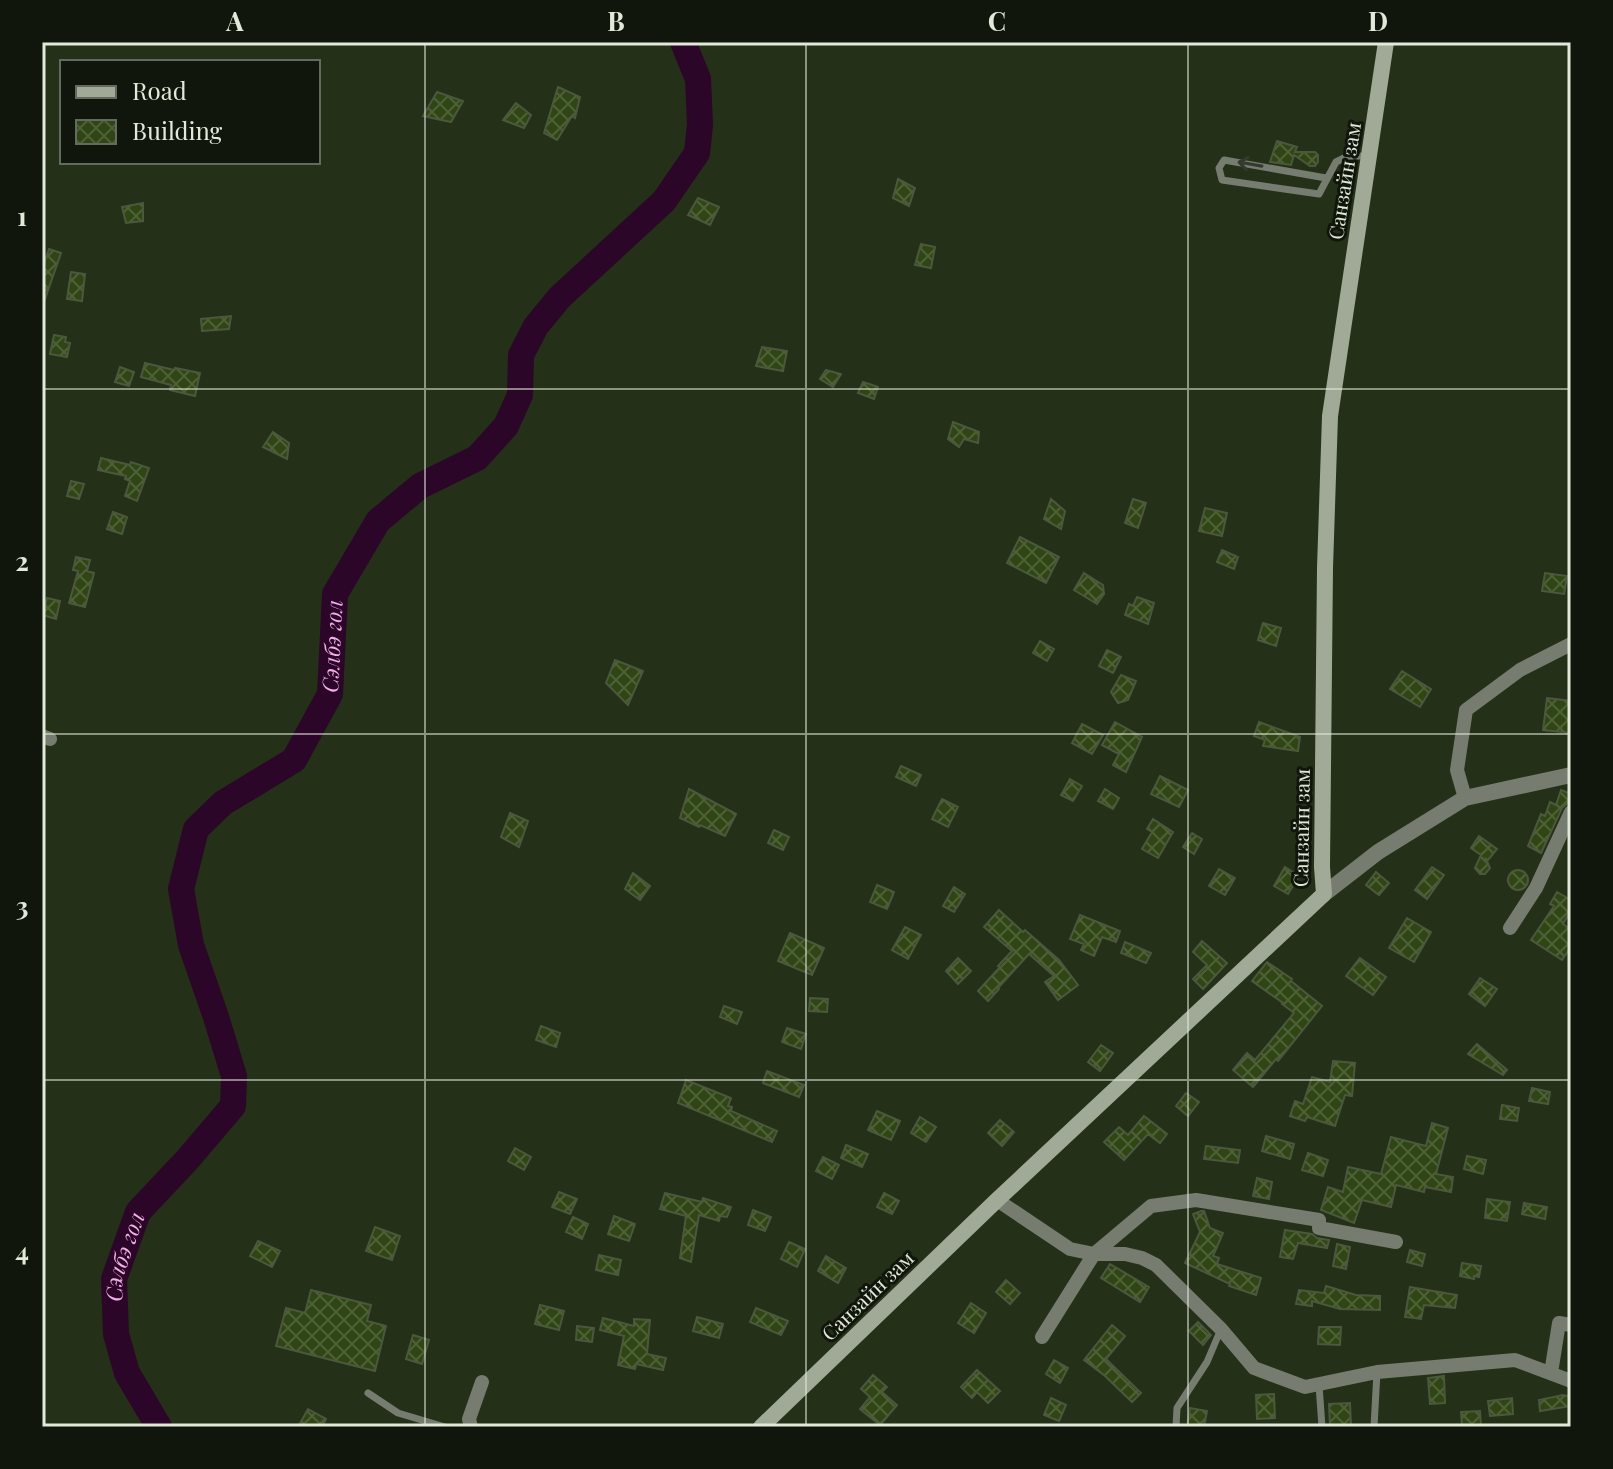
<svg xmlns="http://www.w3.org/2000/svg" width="1613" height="1469" font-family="'Playfair Display',serif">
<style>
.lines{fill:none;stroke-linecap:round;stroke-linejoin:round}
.river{stroke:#2b0628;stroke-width:26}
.building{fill:url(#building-cross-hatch);stroke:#4b583e;stroke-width:2}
.service{stroke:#767c70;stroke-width:7}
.minor{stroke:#767c70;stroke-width:14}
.tertiary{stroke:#767c70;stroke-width:16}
.secondary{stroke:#a0aa97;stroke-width:16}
.oneway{stroke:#343a2e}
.grid{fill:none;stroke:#e1e9d9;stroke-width:2;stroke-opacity:0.55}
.labels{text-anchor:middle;stroke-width:6;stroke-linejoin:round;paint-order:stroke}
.street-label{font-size:20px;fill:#e1e9d9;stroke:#10160b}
.water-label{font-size:22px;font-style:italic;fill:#f3afe8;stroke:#10160b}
.neatline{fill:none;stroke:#e1e9d9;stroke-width:3}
.grid-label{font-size:26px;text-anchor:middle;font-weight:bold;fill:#e1e9d9}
</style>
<defs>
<pattern id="building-cross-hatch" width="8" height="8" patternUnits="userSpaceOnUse" patternTransform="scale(2)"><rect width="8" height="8" fill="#304514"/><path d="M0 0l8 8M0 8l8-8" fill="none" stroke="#4e6036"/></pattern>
</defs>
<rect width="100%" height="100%" fill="#243017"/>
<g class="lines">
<path class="river" id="s1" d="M159 1427 127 1373 116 1334 114 1279 138 1212 187 1160 233 1106 234 1076 216 1017 191 945 181 889 196 829 223 803 294 760 330 694 335 594 378 521 420 486 477 458 506 426 520 395 521 355 536 326 560 297 664 201 697 153 700 125 698 79 683 42"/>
</g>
<path class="building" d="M558 87 580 97 575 118 572 116 557 140 544 133Z
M437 92 463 101 451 122 423 116Z
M516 103 531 115 524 128 503 120Z
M1277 141 1297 147 1295 152H1315L1318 155V162L1315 166H1310L1294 155 1291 165 1270 162Z
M898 179 915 188 909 206 893 198Z
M698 198 719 207 710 225 688 215Z
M143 203V221L126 223 122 207Z
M921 244 935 247 931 268 915 265Z
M49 249 61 253 44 302H42V269Z
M71 272 85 274 82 301 67 299Z
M231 316 229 329 202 331 201 319Z
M54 335 66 337 65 342 70 343 67 357 50 354Z
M762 347 787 351 783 371 756 366Z
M145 363 174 370 175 368 200 373 195 396 170 390 171 385 141 377Z
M120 367 134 372 129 386 115 382Z
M826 370 841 374 833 387 820 379Z
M863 382 878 387 874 399 858 393Z
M953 422 979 432 978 443 964 439 959 447 948 439Z
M273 432 289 443 287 459 263 447Z
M101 458 130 465 131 462 149 468 137 501 125 496 130 481 125 479 126 476 98 470Z
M71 481 84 484 79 499 67 496Z
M1051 499 1065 511 1061 529 1044 519Z
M1133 499 1146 503 1138 528 1125 523Z
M1205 508 1227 513 1222 536 1199 531Z
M113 512 127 517 122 534 107 529Z
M1020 537 1059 557 1046 583 1007 563Z
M1222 550 1238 557 1234 569 1217 562Z
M76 557 90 560 87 571 94 573 85 607 69 603 78 571 73 570Z
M1084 573 1103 585 1104 594 1097 604 1074 590Z
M1545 573 1567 576 1564 594 1542 591Z
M1137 597 1154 603 1148 624 1125 615 1129 604 1133 606Z
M47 598 60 601 56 619 43 615Z
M1263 623 1281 628 1276 646 1258 640Z
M1040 641 1054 649 1047 661 1033 653Z
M1107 650 1121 657 1113 673 1099 666Z
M615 660 643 671 628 705 606 683Z
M1402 671 1431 689 1420 707 1390 689Z
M1121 675 1136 681 1128 700 1118 703 1111 692Z
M1547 698 1571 701V733L1543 730Z
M1115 722 1142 737 1126 772 1113 765 1119 754 1102 745Z
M1259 722 1300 737 1298 751 1263 746 1265 740 1254 736Z
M1082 724 1103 735 1092 754 1072 743Z
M901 766 921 775 916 786 896 777Z
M1160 776 1188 790 1179 807 1151 794Z
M1070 779 1082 786 1073 801 1061 795Z
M689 789 736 814 725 836 700 825 699 827 680 818Z
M1105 789 1119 798 1113 809 1098 801Z
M1561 790 1571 794V798L1569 802 1562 808 1541 853 1528 846 1541 814 1545 816 1550 802 1556 805Z
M942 799 958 807 948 827 932 819Z
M510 813 528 821 519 847 501 837Z
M1153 819 1173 832 1158 858 1142 849 1152 832 1147 829Z
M774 830 789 837 783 850 768 843Z
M1192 833 1202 839 1194 854 1183 847Z
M1479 836 1497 849 1488 860 1486 859 1490 868 1485 874H1480L1475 868 1481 855 1471 848Z
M1285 867 1299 876 1288 894 1274 886Z
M1432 867 1444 875 1427 899 1415 890Z
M1219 869 1235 878 1225 895 1209 886Z
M1508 880a10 10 0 1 1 20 0a10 10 0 1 1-20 0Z
M1376 872 1389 883 1379 895 1366 885Z
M633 873 650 886 640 900 625 889Z
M877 885 894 892 887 909 870 902Z
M954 887 965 894 954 912 943 906Z
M1557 892 1571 900V910L1563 924 1571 929V947L1562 960 1531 940 1554 906 1550 904Z
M999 910 1023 932 1025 930 1059 960 1078 985 1058 1000 1045 982 1054 976 1029 954 998 988 999 989 988 1001 978 991 1000 967 998 966 1012 951 984 927Z
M1080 915 1120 931 1116 942 1102 937 1094 956 1081 950 1084 944 1070 939Z
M1407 918 1431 932 1414 962 1389 948Z
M905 927 921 935 908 959 892 950Z
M790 933 824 948 812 975 778 961Z
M1202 941 1227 963 1203 989 1193 979 1207 965 1193 952Z
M1125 942 1151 953 1146 963 1121 953Z
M958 958 971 971 958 984 946 971Z
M1360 958 1386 977 1373 995 1346 976Z
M1267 962 1292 979 1291 981 1322 1006 1278 1061 1276 1059 1253 1087 1233 1070 1247 1053 1255 1060 1294 1013 1282 1004 1283 1003 1252 981Z
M1480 978 1497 989 1485 1006 1469 994Z
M810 998 828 999 827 1012 809 1011Z
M724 1006 742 1012 737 1024 720 1017Z
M541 1026 560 1033 556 1047 536 1040Z
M787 1028 806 1034 801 1049 782 1042Z
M1477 1044 1507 1070 1503 1075 1468 1054Z
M1101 1045 1113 1053 1100 1071 1088 1062Z
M1333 1061 1355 1063 1352 1096 1345 1095 1335 1126 1307 1117 1305 1121 1290 1116 1295 1101 1303 1104 1312 1077 1330 1082Z
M767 1071 804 1085 799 1097 763 1083Z
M686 1080 731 1098 728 1106 732 1107 731 1111 777 1131 772 1142 678 1103Z
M1532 1088 1550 1092 1548 1104 1529 1101Z
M1186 1093 1199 1102 1188 1116 1176 1106Z
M1502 1105 1519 1108 1517 1121 1500 1119Z
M877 1111 900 1121 891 1140 868 1130Z
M1144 1116 1167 1134 1160 1143 1148 1134 1124 1160 1104 1142 1119 1127 1128 1135Z
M920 1117 936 1127 926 1142 911 1133Z
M1000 1120 1014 1132 1002 1146 988 1133Z
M1432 1123 1448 1128 1436 1174 1453 1177 1451 1192 1425 1187 1424 1192 1396 1185 1391 1207 1362 1200 1354 1223 1321 1210 1328 1187 1343 1192 1348 1167 1381 1174 1391 1137 1426 1146Z
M1266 1136 1294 1144 1290 1159 1262 1151Z
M846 1145 868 1154 862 1167 841 1158Z
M1206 1146 1240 1150 1238 1163 1204 1159Z
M515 1148 531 1157 524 1170 508 1161Z
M1308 1153 1328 1160 1323 1176 1302 1170Z
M1467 1156 1486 1160 1483 1174 1464 1169Z
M823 1157 839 1165 832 1179 816 1171Z
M1257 1178 1272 1182 1269 1199 1253 1196Z
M559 1192 577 1199 570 1214 552 1207Z
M665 1193 702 1202 703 1198 731 1207 727 1217 720 1216 719 1221 699 1215 691 1262 680 1258 686 1216 660 1209Z
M884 1193 899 1201 892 1214 877 1207Z
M1487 1199 1510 1202 1507 1221 1485 1218Z
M1524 1203 1547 1207 1545 1219 1522 1214Z
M753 1210 771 1217 765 1231 748 1225Z
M1201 1211H1204L1210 1228 1223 1233 1213 1256 1219 1258 1217 1264 1261 1278 1256 1295 1229 1286 1230 1284 1185 1263 1200 1232 1193 1214Z
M614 1216 635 1224 629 1241 608 1234Z
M573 1217 588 1224 582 1239 566 1232Z
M375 1227 400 1236 392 1260 366 1251Z
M1285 1230 1312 1234 1317 1238 1329 1240 1327 1248 1298 1243 1293 1259 1280 1257Z
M258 1241 280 1251 272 1267 250 1256Z
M789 1242 805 1249 797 1267 781 1259Z
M1337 1244 1350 1247 1346 1269 1333 1266Z
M1410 1250 1425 1254 1422 1266 1407 1262Z
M599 1255 621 1260 618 1275 596 1270Z
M826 1256 846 1268 838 1283 818 1271Z
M1462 1263 1481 1266 1479 1277 1474 1276V1279L1460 1276Z
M1110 1264 1149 1287 1140 1302 1101 1278Z
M1006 1280 1020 1293 1010 1304 996 1292Z
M1326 1286 1356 1295 1380 1296V1310L1340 1309 1312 1301V1306L1296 1304 1299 1290 1324 1293Z
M1410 1287 1457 1295 1455 1308 1424 1305 1421 1319 1405 1317Z
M311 1290 371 1305 367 1321 386 1326 375 1371 276 1346 286 1308 305 1313Z
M971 1303 986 1313 974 1333 958 1323Z
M540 1305 564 1311 559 1330 535 1324Z
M756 1308 788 1321 781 1335 750 1322Z
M697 1317 723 1324 719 1338 693 1331Z
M603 1318 634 1326V1319L650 1320 647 1354 666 1358 663 1370 636 1364 635 1369 618 1365 624 1336 600 1330Z
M1198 1322 1211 1335 1203 1345 1189 1331Z
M1112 1325 1125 1336 1106 1359 1141 1393 1132 1402 1105 1376 1084 1360Z
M577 1326 594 1328 592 1342 576 1340Z
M1319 1327H1341L1340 1345 1318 1344Z
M413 1335 429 1340 422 1364 406 1359Z
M1054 1360 1068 1368 1060 1383 1046 1374Z
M977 1370 1000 1391 988 1403 977 1392 972 1398 961 1387Z
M873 1375 887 1387 882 1392 897 1405 880 1425 860 1409 870 1397 861 1389Z
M1444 1376 1445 1403 1430 1404 1428 1378Z
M1274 1394 1275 1418 1257 1419 1256 1395Z
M1563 1395 1571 1397V1406L1540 1411 1539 1400Z
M1051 1398 1066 1405 1059 1421 1044 1415Z
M1512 1398 1513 1414 1490 1416 1488 1401Z
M1350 1403 1351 1426H1330L1329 1404Z
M1190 1408 1207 1411 1204 1427H1187Z
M308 1409 326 1419 322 1427H298Z
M1480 1411 1481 1427H1462L1461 1412Z"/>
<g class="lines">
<path class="service" d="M1326 178 1224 160 1219 168 1222 180 1319 194 1336 162 1348 156H1369
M1319 1385 1322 1427
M368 1393 398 1413 445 1427
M1176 1427 1177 1408 1207 1362 1221 1329
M1374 1427 1377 1372"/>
<path class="minor" d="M42 736 50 739
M1465 798 1457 770 1466 710 1520 670 1571 644
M1510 928 1536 888 1571 812
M997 1200 1070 1249 1094 1254H1125L1142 1258 1156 1265 1221 1329 1254 1368 1305 1387 1377 1372 1515 1360 1571 1381
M1042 1337 1094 1254 1151 1206 1196 1200 1319 1220V1228L1396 1242
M1551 1373 1559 1323 1571 1325
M471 1427 469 1419 482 1382"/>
<path class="tertiary" d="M1324 894 1378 852 1465 798 1571 775"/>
<path class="secondary" d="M761 1427 997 1200 1324 894 1322 867 1325 568 1330 416 1386 42"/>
</g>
<defs><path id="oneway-shaft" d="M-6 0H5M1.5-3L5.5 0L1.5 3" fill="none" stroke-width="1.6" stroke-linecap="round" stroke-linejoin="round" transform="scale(2)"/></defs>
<use class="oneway" href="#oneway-shaft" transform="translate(1250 164) rotate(-170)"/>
<path class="grid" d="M425 42V1427M806 42V1427M1188 42V1427M42 389H1571M42 734H1571M42 1080H1571"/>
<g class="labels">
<g class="street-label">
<text transform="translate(1345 181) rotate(-81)" y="7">Санзайн зам</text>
<text transform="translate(1302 828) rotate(-89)" y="7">Санзайн зам</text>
<text transform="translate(868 1296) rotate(-44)" y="7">Санзайн зам</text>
</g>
<g class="water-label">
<text dy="8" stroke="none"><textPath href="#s1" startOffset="902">Сэлбэ гол</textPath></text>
<text dy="8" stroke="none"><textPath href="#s1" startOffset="182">Сэлбэ гол</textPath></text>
</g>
</g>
<rect width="1613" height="1469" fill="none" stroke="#10160b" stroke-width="88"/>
<rect x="60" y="60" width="260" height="104" fill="#10160b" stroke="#646a5d" stroke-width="2"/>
<rect x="76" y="86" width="40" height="12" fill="#a0aa97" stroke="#646a5d" stroke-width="2"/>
<text x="132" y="100" font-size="24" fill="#e1e9d9">Road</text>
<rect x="76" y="120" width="40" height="24" fill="url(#building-cross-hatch)" stroke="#646a5d" stroke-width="2"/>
<text x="132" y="140" font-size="24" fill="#e1e9d9">Building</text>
<rect x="44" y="44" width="1525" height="1381" class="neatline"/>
<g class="grid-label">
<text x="235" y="31">A</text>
<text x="616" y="31">B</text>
<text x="997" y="31">C</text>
<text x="1378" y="31">D</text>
<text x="22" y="226">1</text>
<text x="22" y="571">2</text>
<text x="22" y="916">3</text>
<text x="22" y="1261">4</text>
</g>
</svg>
